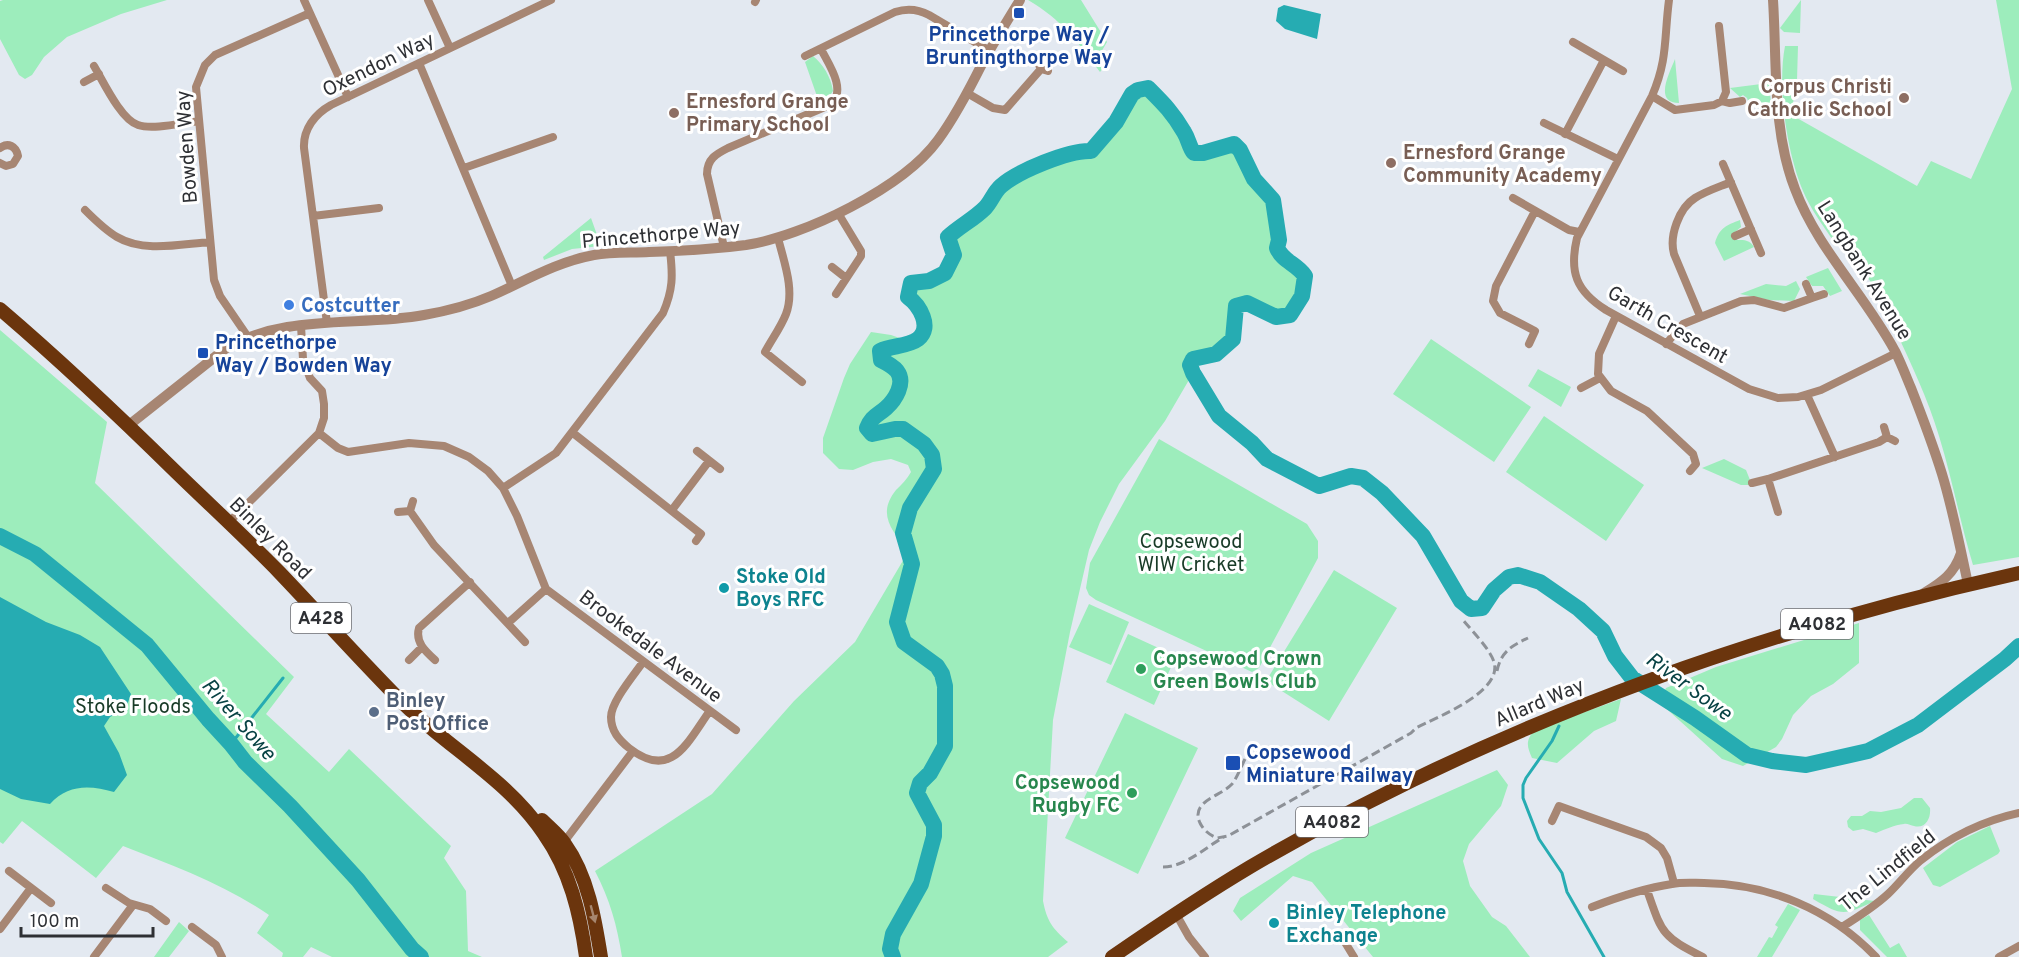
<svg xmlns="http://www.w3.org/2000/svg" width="2019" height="957" font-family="Overpass,sans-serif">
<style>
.green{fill:#9dedbc}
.water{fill:#26acb2}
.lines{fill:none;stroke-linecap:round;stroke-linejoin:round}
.stream{stroke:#26acb2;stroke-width:3}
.river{stroke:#26acb2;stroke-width:16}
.minor{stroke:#a78673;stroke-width:8}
.tertiary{stroke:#a78673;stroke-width:10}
.primary{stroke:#6b350d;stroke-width:14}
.rail{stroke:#8d9197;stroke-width:3;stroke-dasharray:9 4.5;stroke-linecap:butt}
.oneway{fill:#a6866e}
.transit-dot{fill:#1a4fb4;stroke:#fff;stroke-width:2}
.education-dot{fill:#8d6e63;stroke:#fff;stroke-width:2}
.shop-dot{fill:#3f7fe0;stroke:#fff;stroke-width:2}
.culture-dot{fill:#0f9aa8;stroke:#fff;stroke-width:2}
.leisure-dot{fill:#2e9e5b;stroke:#fff;stroke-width:2}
.service-dot{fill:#5c6f8a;stroke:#fff;stroke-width:2}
.labels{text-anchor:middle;stroke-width:6;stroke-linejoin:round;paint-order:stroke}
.shield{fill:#fff;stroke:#6d6e71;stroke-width:1.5}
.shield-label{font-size:18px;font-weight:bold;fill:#2e3034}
.transit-label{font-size:20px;font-weight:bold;fill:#164399;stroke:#fff;text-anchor:start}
.street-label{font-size:20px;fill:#2e3034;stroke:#fff}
.education-label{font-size:20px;font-weight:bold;fill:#785e54;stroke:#fff;text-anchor:start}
.shop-label{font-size:20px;font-weight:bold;fill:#366cbe;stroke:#fff;text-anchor:start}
.park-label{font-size:20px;fill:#183b27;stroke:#fff}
.culture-label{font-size:20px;font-weight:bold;fill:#0d838f;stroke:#fff;text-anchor:start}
.leisure-label{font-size:20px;font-weight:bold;fill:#27864d;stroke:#fff;text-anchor:start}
.service-label{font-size:20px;font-weight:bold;fill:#4e5e75;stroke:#fff;text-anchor:start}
.water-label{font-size:21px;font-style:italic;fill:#084244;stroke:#fff}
</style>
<rect width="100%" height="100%" fill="#e3e9f1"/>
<path class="green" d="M3 0H167L121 14 67 37 44 57 32 75 25 79 19 75 0 39V1Z
M1028 0H1081L1107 42 1100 54 1107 63 1100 72C1077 41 1062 20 1028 0Z
M1801 0 1800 33 1784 32 1780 28Z
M1996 0H2019V557L1973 565C1960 522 1952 478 1939 436 1928 399 1911 364 1895 329 1882 302 1871 277 1850 255L1856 250 1843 231 1832 239C1822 224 1810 208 1803 191 1787 153 1777 87 1785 46H1798L1797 80 1792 109 1797 118 1917 186 1931 161 1971 179 2012 89Z
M813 56C823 64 831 77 833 91L829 97 819 102 805 62Z
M1675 59 1679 103C1653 103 1670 72 1675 59Z
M1769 83 1771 104 1750 106 1747 98 1743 95 1740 97 1730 88Z
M1148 88C1164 104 1173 113 1184 132 1189 140 1189 147 1194 153H1203L1234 144 1240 150 1253 178 1273 200 1279 240 1277 248C1283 262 1296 263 1305 276L1302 296 1290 315 1276 317 1247 303 1236 306 1234 311 1233 339 1216 354 1193 360 1190 365 1193 373 1165 421 1119 484 1100 522 1089 550 1070 632 1053 720 1043 901C1047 921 1052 928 1068 942L1048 957H622C617 925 610 900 595 871L712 794 794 701 855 642 908 552C893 531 876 515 896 490 902 484 907 479 911 472L908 465 891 459 873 462 853 470 839 469 823 453V438L844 378 850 364 871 332 891 335 911 342 917 340 923 333 925 321 915 302 908 297 911 283 929 281 945 273 954 255 948 237C960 226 974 219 985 208 991 202 994 192 1001 186 1019 170 1067 150 1091 151L1116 122 1132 94 1138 90Z
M591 218 601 246 572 249 544 260 543 257Z
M1740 220 1741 227 1734 233 1737 240C1745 240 1750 240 1754 247L1724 261 1715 243C1719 228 1727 225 1740 220Z
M1828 268 1842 291 1830 296 1823 286H1812L1806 277Z
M1796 281 1800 289 1794 301 1769 300 1740 294 1766 284 1786 286Z
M0 330 107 422 95 483 294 677 266 714 329 772 349 749 451 846 444 858 466 891 468 951 482 957H332L311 947 303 957H282L283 953 257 933 269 915C224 884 174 866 123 846L96 878 22 821 3 844 0 842Z
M1431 339 1531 407 1494 462 1393 394Z
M1538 369 1571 387 1561 407 1528 386Z
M1544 416 1644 485 1606 541 1506 472Z
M1159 439 1307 524 1318 541V558L1259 668 1252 672 1096 600 1089 595 1086 588 1090 563Z
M1724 459 1746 470 1752 485H1741L1702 468Z
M1334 570 1397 608 1329 721 1266 681Z
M1089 604 1129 622 1111 665 1069 647Z
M1859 623V663L1833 684 1811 696 1793 715 1782 739 1776 747 1743 766 1722 759 1659 702 1666 688 1716 667Z
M1128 634 1176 656 1154 705 1106 682Z
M1621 699 1616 721 1594 731 1557 763 1532 758C1527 747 1525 740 1535 730Z
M1125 713 1198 748 1138 874 1065 838Z
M1497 770 1508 785 1501 806 1469 844 1463 861 1470 886 1492 917 1506 926 1530 957H1373L1312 882 1293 876 1241 921 1233 911 1240 898 1311 853Z
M1914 798H1922L1930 808C1931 818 1926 829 1914 826 1911 826 1907 823 1904 824 1894 825 1886 829 1876 833L1863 829 1853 831 1848 827 1847 821 1851 816H1862L1870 811 1881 812 1901 808Z
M1990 826 2000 851 1998 854 1940 887 1933 885 1923 868 1957 842Z
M1814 894 1875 901C1843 915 1844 917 1813 899Z
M1788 904 1800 910 1772 957H1757L1769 937 1772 938 1778 927 1775 925Z
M1869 915 1890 948 1899 943 1907 957H1887L1860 930V920Z
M179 922 189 931 169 957H154Z"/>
<path class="water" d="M1284 5 1321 14 1317 39 1285 29 1276 21 1278 8Z
M0 597 46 622 80 635 100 647 131 694 126 708 110 717 104 726 119 753 127 775 114 792C90 785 68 784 50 804L21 799 0 789Z"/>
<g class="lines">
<path class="stream" d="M1559 726 1552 741 1526 778 1523 785V798L1539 839 1562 873 1567 892 1604 957
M231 744 283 678"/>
<path class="river" d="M0 536 35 554 147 645 208 719 231 744 245 762 290 806 358 880 412 949 421 957
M893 957 890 949 893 934 921 884 934 836V825L917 793 920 783 930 773 945 746V686L942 674 937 666 904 642 897 622 912 564 903 533 910 508 934 469 932 455 924 444 903 429H895L872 434 867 428C872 416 877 416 886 408 895 400 906 383 897 371 893 366 887 363 881 360L880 351C891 346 909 346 918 339 933 327 919 305 908 297L911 283 929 281 945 273 954 255 948 237C960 226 974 219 985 208 991 202 994 192 1001 186 1018 171 1069 150 1091 151L1116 122 1132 94 1138 90 1148 88C1164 104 1173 113 1184 132 1189 140 1189 147 1194 153H1203L1234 144 1240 150 1254 179 1273 200 1279 240 1277 248C1283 262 1296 263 1305 276L1302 296 1290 315 1276 317 1247 303 1236 306 1233 339 1216 354 1193 359 1190 365 1193 373 1219 416 1252 443 1267 459 1319 486 1351 476 1363 478 1382 493 1423 536 1461 601 1471 609 1482 608 1494 590 1509 577 1518 575 1540 582 1579 609 1603 631 1615 656 1632 678 1695 718 1747 755 1772 761 1806 765 1868 751 1918 725 2005 659 2019 646"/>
<path class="minor" d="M304 0 348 97
M428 0 450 48
M1669 0C1664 38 1668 59 1652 96L1577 238C1569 272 1576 291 1606 310L1749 389 1778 398 1798 397 1821 390 1896 353
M755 2 756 0
M1719 26 1726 92 1722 101
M1573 42 1623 71
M805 56 895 12C907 8 918 9 929 15L990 51
M1037 61 1041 69 1048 71
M419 63 512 286
M94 66C103 81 121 120 138 125 153 130 181 123 198 121
M84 82 99 74
M967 93 993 108 1005 110 1041 69
M1652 96 1675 110 1714 105 1722 101 1730 103 1742 101
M1544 123 1618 159
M1565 134 1604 60
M0 148C8 142 16 146 18 156L13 164 6 166 0 163
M1723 164 1761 253
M464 168 553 137
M1513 198 1569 230 1579 232
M85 210C95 220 105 230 117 237 144 253 181 244 210 242
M313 216 379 208
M1735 236 1751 229
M778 238C784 262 795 290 786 314 781 327 772 339 765 352L802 382
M724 247 707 174C707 159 716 154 728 148L832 104C846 88 829 65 821 49
M832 267 846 278
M836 294 861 256V251L838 213
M1812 298 1824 294
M1616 316 1599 354 1598 374 1611 391 1647 411 1693 454 1696 464 1690 471
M1700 316 1674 254C1669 236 1679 208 1695 198 1706 191 1719 187 1731 182
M327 323 304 148C303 129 315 114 331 105L551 0
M248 337 220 296 214 280 196 87 205 65 215 55 310 13
M1529 344 1535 331 1500 313 1493 301 1496 286 1535 211
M1666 344 1683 324 1741 301 1754 300 1784 308 1812 298 1806 284
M1581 388 1600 378
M1807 395 1835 457
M319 433 338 448 348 452 409 443 444 446 469 457 488 471 503 488 517 516 546 589
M573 433 701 534 696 541
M1887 437 1895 441
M697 451 720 469
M1768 479 1778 512
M1752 483 1768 479 1879 442 1887 437 1884 427
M503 488 556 453 663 313C673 290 673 276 670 251
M672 510 709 461
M410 511 434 545 525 642
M398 512 410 511 413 501
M229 522 319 433 324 418V404L322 391 310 378 303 359 301 326
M546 589 736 730
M508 623 546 589
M409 660 422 647
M435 660C425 651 415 642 419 628L470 582
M643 662C634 675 611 702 611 717 611 731 619 740 629 748 671 781 687 743 709 712
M1552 821 1559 806 1646 837 1661 848 1667 858 1674 883
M559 842H564L633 751
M9 871 51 903
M106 888 129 903 150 909 166 921
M1647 890C1662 933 1661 936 1703 957
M1592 907C1618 897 1645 888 1672 884 1682 882 1693 883 1704 883 1769 884 1830 909 1876 957
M1176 914 1189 937 1205 957
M192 927 216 945 222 957
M1842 927C1858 917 1874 907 1888 894 1899 884 1908 871 1920 861 1950 837 1982 821 2019 813
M0 929 31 888
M1346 944 1354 957
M94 957 133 905
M1999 957 2019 946"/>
<path class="tertiary" d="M1773 0C1777 62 1772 130 1795 189 1817 248 1865 295 1895 351 1901 363 1906 376 1911 388 1922 416 1933 445 1942 474 1953 510 1960 547 1968 584
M129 425 225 349C284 313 359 327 424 315 447 311 470 305 491 296 525 281 556 262 594 255 612 252 631 253 649 252 682 251 714 249 746 245 804 236 903 188 938 140 955 117 969 90 982 64 994 42 1007 21 1020 0
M1924 593C1942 582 1954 574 1961 553"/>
<path class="primary" d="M0 309C61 361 119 416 176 472 211 506 247 539 280 573 322 617 362 662 405 705 450 749 509 781 544 834 570 871 580 913 586 957
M542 820C550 828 559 835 565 844 588 876 595 919 601 957
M1112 957C1157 926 1203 895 1250 867 1489 727 1749 633 2019 573"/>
<path class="rail" d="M1497 671C1501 652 1511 646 1528 638
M1245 759C1241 767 1237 778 1232 784 1220 797 1190 801 1200 823 1204 831 1210 835 1217 838L1228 836 1411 733 1416 728C1437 717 1503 692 1494 662 1490 649 1472 631 1463 620
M1163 867C1185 867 1206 847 1224 837"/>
</g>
<defs><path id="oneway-solid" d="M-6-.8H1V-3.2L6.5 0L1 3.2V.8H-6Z" transform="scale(1.5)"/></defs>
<use class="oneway" href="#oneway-solid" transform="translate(593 914) rotate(75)"/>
<g class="transit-dot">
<rect x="1013" y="7" width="12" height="12" rx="3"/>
<rect x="197" y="347" width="12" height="12" rx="3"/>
<rect x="1225" y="755" width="16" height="16" rx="3"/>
</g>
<g class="education-dot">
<circle cx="1904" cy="98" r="6"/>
<circle cx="674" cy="113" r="6"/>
<circle cx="1391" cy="163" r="6"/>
</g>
<circle class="shop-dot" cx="289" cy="305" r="6"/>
<g class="culture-dot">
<circle cx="724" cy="588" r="6"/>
<circle cx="1274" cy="923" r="6"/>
</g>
<g class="leisure-dot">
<circle cx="1141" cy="669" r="6"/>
<circle cx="1132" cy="793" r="6"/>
</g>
<circle class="service-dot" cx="374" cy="712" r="6"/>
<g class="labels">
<g class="shield">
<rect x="291" y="603" width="60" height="30" rx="4.5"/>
<rect x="1781" y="609" width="72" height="30" rx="4.5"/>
<rect x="1296" y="807" width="72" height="30" rx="4.5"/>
</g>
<g class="shield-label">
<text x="321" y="624">A428</text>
<text x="1817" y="630">A4082</text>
<text x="1332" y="828">A4082</text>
</g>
<g class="transit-label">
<text x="1019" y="41" text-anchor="middle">Princethorpe Way /<tspan x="1019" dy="23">Bruntingthorpe Way</tspan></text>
<text x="215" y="349">Princethorpe<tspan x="215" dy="23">Way / Bowden Way</tspan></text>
<text x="1246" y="759">Copsewood<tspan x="1246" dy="23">Miniature Railway</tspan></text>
</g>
<g class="street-label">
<text transform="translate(378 64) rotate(-26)" y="7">Oxendon Way</text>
<text transform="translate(186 147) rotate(-94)" y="7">Bowden Way</text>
<text transform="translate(661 234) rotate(-5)" y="7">Princethorpe Way</text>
<text transform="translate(1865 270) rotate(58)" y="7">Langbank Avenue</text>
<text transform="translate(1668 324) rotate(30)" y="7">Garth Crescent</text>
<text transform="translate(271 538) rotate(45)" y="7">Binley Road</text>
<text transform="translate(651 646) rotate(37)" y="7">Brookedale Avenue</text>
<text transform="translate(1539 702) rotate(-23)" y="7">Allard Way</text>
<text transform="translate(1887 870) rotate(-39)" y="7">The Lindfield</text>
</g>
<g class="education-label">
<text x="1892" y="93" text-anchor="end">Corpus Christi<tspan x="1892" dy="23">Catholic School</tspan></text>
<text x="686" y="108">Ernesford Grange<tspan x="686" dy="23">Primary School</tspan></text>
<text x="1403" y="159">Ernesford Grange<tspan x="1403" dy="23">Community Academy</tspan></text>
</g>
<g class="shop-label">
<text x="301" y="312">Costcutter</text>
</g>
<g class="park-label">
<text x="1191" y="548">Copsewood<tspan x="1191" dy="23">WIW Cricket</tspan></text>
<text x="133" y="713">Stoke Floods</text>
</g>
<g class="culture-label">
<text x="736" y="583">Stoke Old<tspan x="736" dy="23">Boys RFC</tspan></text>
<text x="1286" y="919">Binley Telephone<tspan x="1286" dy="23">Exchange</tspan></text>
</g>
<g class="leisure-label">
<text x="1153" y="665">Copsewood Crown<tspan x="1153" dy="23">Green Bowls Club</tspan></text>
<text x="1120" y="789" text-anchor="end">Copsewood<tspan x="1120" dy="23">Rugby FC</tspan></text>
</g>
<g class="service-label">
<text x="386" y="707">Binley<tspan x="386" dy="23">Post Office</tspan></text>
</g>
<g class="water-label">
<text transform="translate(1689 686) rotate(36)" y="7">River Sowe</text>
<text transform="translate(239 719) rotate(49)" y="7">River Sowe</text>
</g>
</g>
<path d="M21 927v9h132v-9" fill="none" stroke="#2e3034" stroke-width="3"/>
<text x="30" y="927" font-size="18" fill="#2e3034" stroke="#ffffff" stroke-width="4.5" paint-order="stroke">100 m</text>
</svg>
